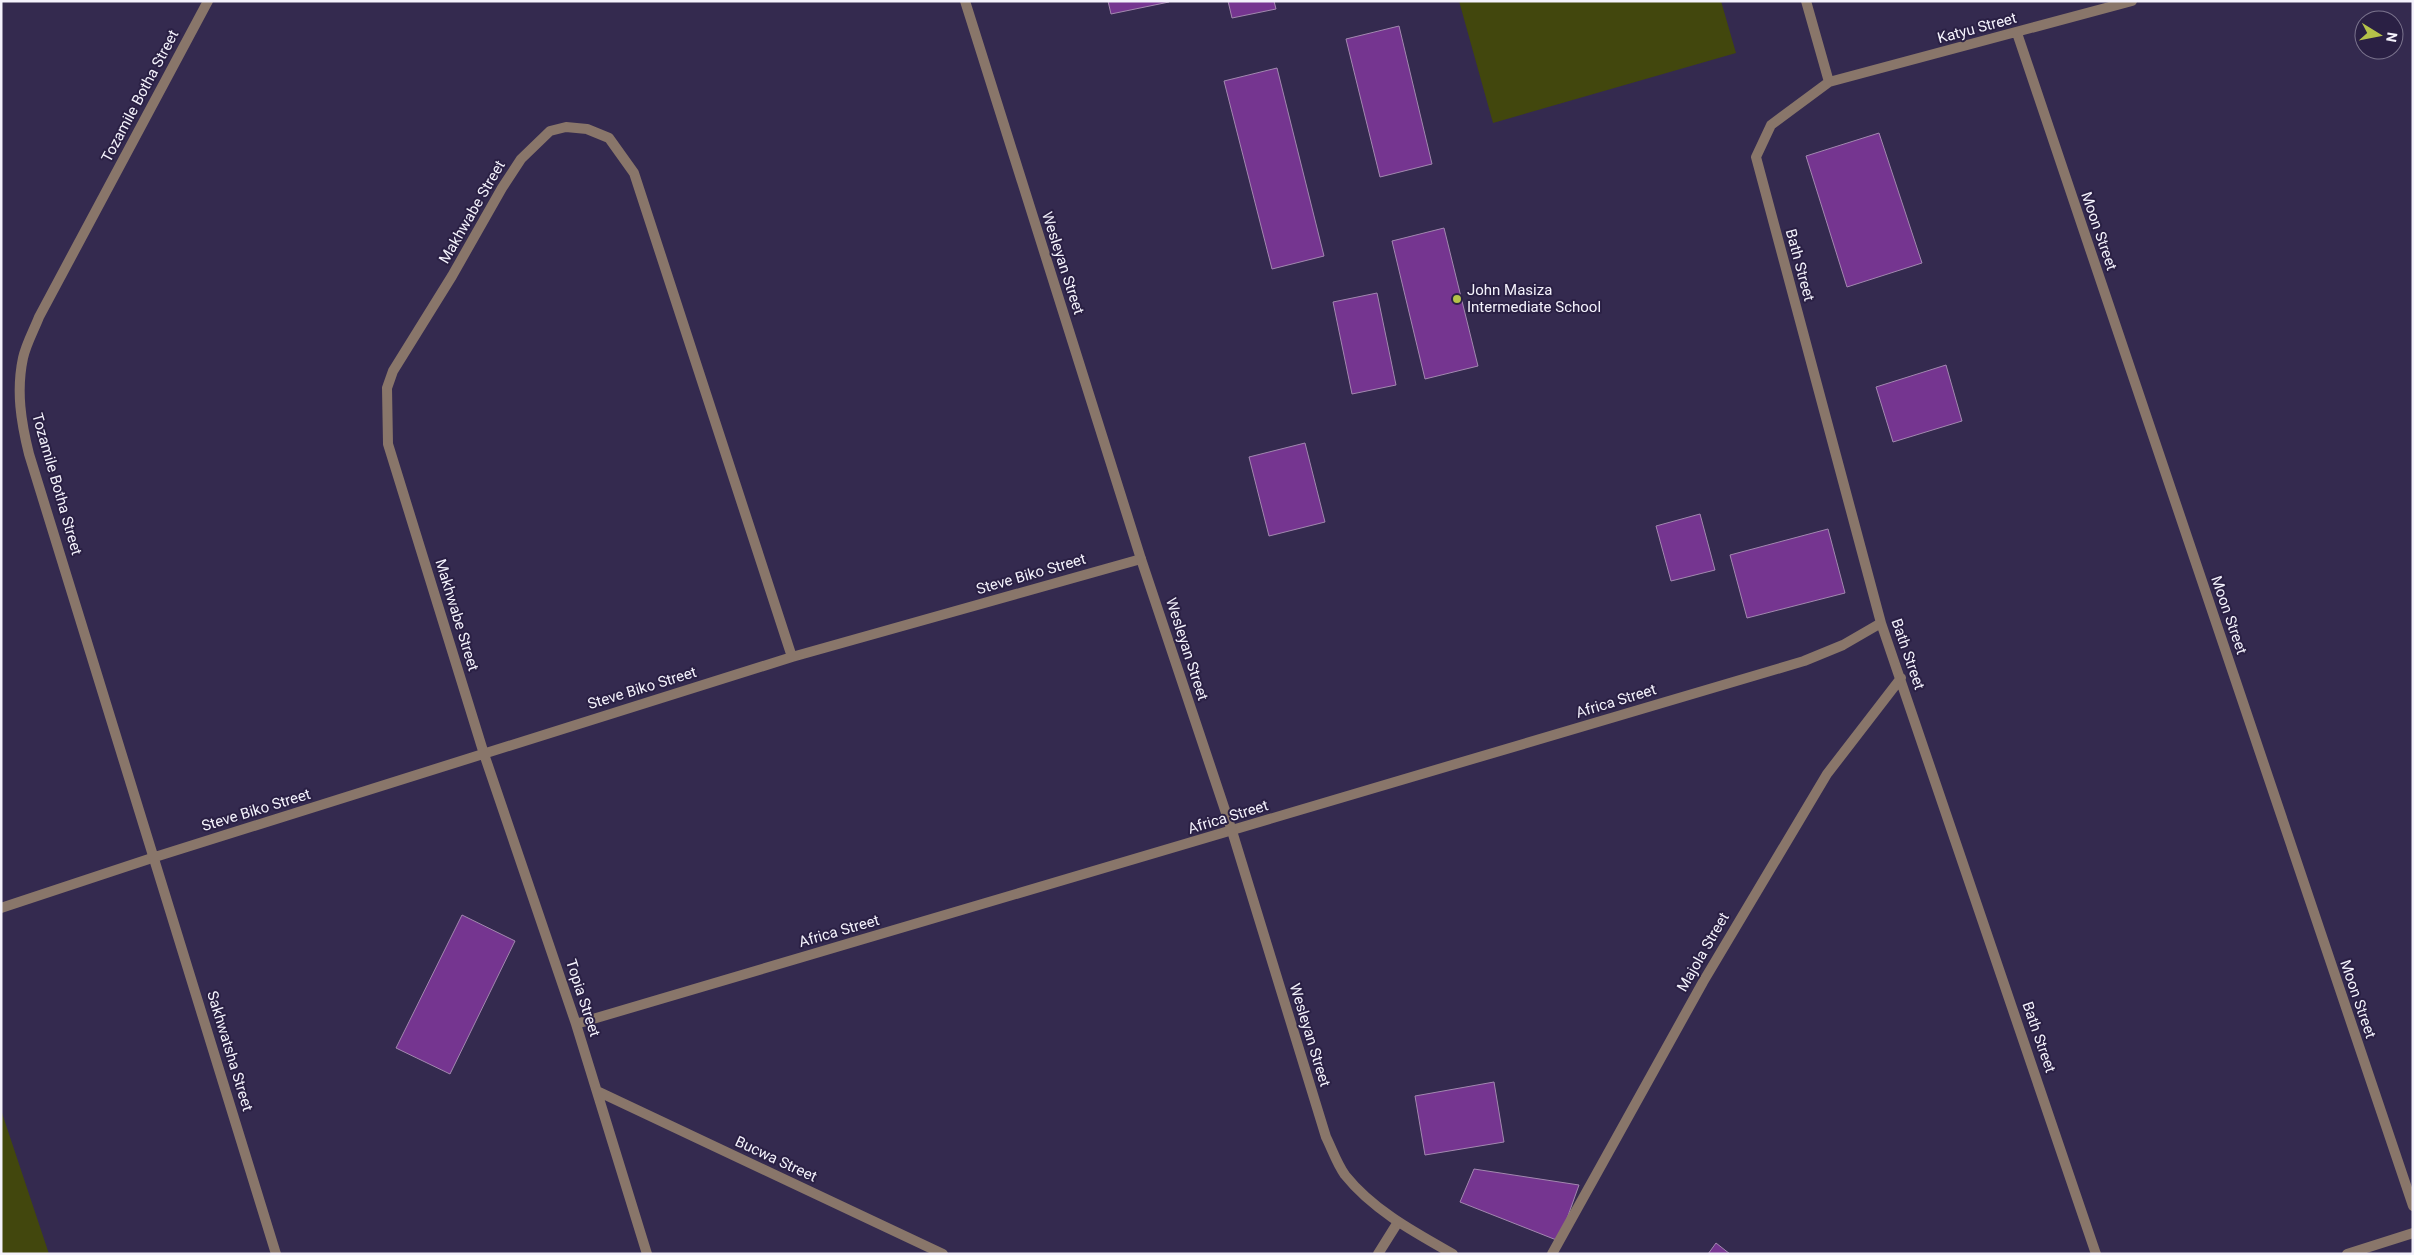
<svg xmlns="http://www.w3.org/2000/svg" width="2414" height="1255" font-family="Roboto,sans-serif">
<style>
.green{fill:#42470d}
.building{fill:#753590;stroke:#a388b0}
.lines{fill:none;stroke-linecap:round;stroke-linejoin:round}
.service{stroke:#89766a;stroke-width:10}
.minor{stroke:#89766a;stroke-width:10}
.tertiary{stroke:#89766a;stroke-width:10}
.poi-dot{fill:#b5c249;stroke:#2a2044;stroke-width:2}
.labels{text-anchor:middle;stroke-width:4;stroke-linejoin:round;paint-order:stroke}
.street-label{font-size:15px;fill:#f4f2fc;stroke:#2a2044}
.poi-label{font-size:15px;fill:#f4f2fc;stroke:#2a2044;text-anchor:start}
</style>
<rect width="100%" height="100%" fill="#342a4f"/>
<path class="green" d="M1459 1H1721L1736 53 1493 123Z
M1 1110 49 1254H1Z"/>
<path class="building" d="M1108 1H1169V2L1111 14Z
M1228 1H1274L1276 9 1232 18Z
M1399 26 1432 164 1380 177 1346 39Z
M1277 68 1324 256 1272 269 1224 81Z
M1879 133 1922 263 1847 287 1806 156Z
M1444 228 1478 366 1425 379 1392 241Z
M1377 293 1396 385 1352 394 1333 302Z
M1946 365 1962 421 1893 442 1876 387Z
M1305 443 1325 522 1269 536 1249 457Z
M1700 514 1715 570 1671 581 1656 526Z
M1828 529 1845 593 1747 618 1730 555Z
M462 915 515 941 450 1074 396 1048Z
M1494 1082 1504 1142 1425 1155 1415 1096Z
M1474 1169 1579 1185 1559 1241 1460 1202Z
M1716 1243 1730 1254H1708Z"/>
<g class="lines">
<path class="service" d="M1 908 155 857"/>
<path class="minor" d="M208 1 39 317C34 330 26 344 23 358 16 391 21 422 29 454L276 1254
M1806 1 1829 82
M2017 33 2413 1206
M155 857 792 657 1141 559
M576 1024 1804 661 1843 645 1881 623
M597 1091 943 1254
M647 1254 576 1024 484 754 388 444 387 388 393 371 452 276 502 188 521 159 550 131 566 127 587 129 609 138 634 173 792 657
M1378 1254 1398 1222
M1552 1254 1703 982 1827 774 1901 678
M2096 1254 1881 623 1756 157 1771 125 1829 82 2132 1"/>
<path class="tertiary" d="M965 1 1141 559 1232 831 1326 1137C1332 1149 1337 1164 1345 1175 1373 1210 1414 1232 1453 1254
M2347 1254 2413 1233"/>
</g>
<circle class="poi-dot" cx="1457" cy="299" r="5"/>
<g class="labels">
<g class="street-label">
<text transform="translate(1977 28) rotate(-15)" y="5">Katyu Street</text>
<text transform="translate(140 96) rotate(-62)" y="5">Tozamile Botha Street</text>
<text transform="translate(472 212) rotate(-60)" y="5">Makhwabe Street</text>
<text transform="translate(2099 231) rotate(71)" y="5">Moon Street</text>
<text transform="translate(1063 263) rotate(72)" y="5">Wesleyan Street</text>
<text transform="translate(1800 265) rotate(75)" y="5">Bath Street</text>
<text transform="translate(57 484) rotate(74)" y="5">Tozamile Botha Street</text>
<text transform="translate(1031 574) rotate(-16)" y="5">Steve Biko Street</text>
<text transform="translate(457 615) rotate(73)" y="5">Makhwabe Street</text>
<text transform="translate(2229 615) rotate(71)" y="5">Moon Street</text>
<text transform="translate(1187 649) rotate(72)" y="5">Wesleyan Street</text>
<text transform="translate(1908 654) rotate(71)" y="5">Bath Street</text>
<text transform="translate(642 688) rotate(-17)" y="5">Steve Biko Street</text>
<text transform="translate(1616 701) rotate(-17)" y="5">Africa Street</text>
<text transform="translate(256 810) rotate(-17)" y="5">Steve Biko Street</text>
<text transform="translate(1228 817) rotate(-17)" y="5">Africa Street</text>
<text transform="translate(839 931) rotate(-16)" y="5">Africa Street</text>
<text transform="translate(1703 952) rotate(-60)" y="5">Majola Street</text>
<text transform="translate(583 998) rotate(72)" y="5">Topia Street</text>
<text transform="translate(2358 999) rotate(71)" y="5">Moon Street</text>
<text transform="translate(1310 1035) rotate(73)" y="5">Wesleyan Street</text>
<text transform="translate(2039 1037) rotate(71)" y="5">Bath Street</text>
<text transform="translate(230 1051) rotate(73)" y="5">Sakhwatsha Street</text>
<text transform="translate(776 1159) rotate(25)" y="5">Bucwa Street</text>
</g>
<g class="poi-label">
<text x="1467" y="295">John Masiza<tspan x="1467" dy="17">Intermediate School</tspan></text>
</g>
</g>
<rect width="2414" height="1255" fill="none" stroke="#f4f2fc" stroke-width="5"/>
<g transform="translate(2379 35) rotate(100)"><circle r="24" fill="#2a2044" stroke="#7b748e"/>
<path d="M0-4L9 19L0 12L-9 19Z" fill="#b5c249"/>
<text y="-8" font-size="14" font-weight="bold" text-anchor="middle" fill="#f4f2fc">N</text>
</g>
</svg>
